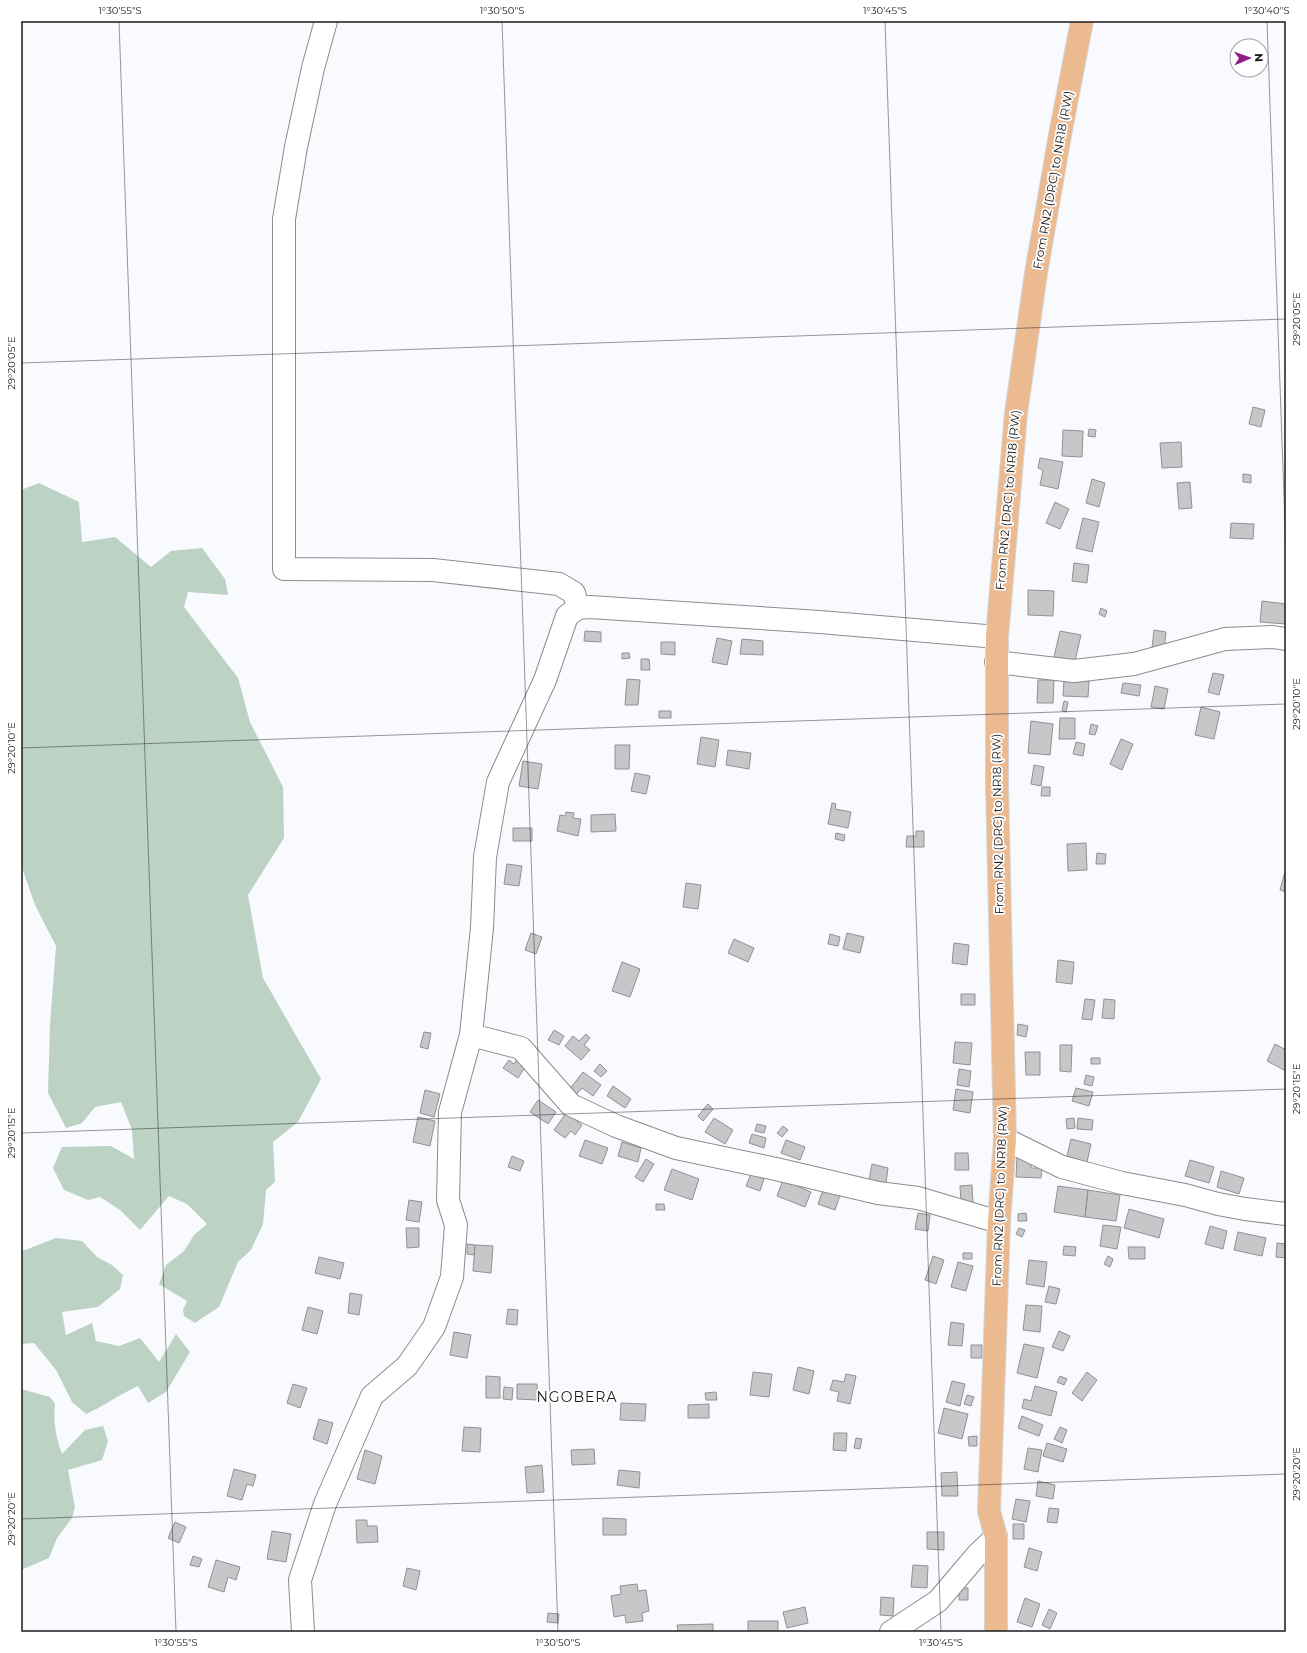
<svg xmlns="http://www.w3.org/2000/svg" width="1307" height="1653" font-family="Montserrat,sans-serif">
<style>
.green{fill:#bbd2c4}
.building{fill:#c7c7ca;stroke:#919194}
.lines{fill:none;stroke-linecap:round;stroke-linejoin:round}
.minor-casing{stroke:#8b8c8e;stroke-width:24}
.major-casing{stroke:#d6d6d6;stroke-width:24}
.minor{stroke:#fff;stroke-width:22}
.major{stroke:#ecba90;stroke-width:22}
.ticks{fill:none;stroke:#1a1a1b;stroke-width:1;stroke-opacity:0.45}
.labels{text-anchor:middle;stroke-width:3.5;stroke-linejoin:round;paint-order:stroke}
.street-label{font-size:12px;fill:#1a1a1b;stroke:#fff}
.quarter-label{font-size:14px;letter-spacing:1px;fill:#1a1a1b;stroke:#fff}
.neatline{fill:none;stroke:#1a1a1b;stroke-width:1.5}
.ticks-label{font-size:10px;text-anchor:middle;fill:#1a1a1b}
</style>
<rect width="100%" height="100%" fill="#f9fafd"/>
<path class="green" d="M39 483 79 502 82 542 115 537 151 567 171 551 202 548 225 579 228 595 188 592 184 607 238 678 250 722 283 787 284 838 248 895 263 978 321 1079 298 1122 273 1142 275 1182 266 1190 263 1224 251 1250 238 1262 219 1307 195 1323 184 1316 183 1310 187 1301 159 1284 166 1265 184 1251 194 1235 207 1224 187 1204 169 1196 140 1230 120 1210 100 1197 88 1200 64 1190 53 1168 62 1147 111 1146 134 1159 132 1130 121 1102 95 1107 82 1123 66 1128 48 1093 50 1025 56 946 35 905 21 865V490Z
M56 1238 82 1241 97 1257 112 1265 123 1275 120 1289 98 1307 62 1312 66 1335 92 1323 96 1341 119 1346 140 1338 159 1362 176 1334 190 1352 166 1392 148 1403 138 1386C120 1394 104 1406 86 1414L72 1402 56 1370 34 1343 21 1344V1250H25Z
M21 1389 50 1397 55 1404C53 1422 56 1437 62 1454L85 1430 103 1426 108 1441 102 1460 68 1470 75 1507 72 1518 57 1538 49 1558 21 1570Z"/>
<path class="building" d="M1253 407 1265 410 1261 427 1249 424Z
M1089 429 1096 430 1095 437 1088 436Z
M1063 430 1083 431 1082 457 1062 456Z
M1181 442 1182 467 1162 468 1160 443Z
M1040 458 1063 462 1058 489 1040 485 1043 470 1038 468Z
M1243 474 1251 475V483L1243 482Z
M1092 479 1105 483 1099 507 1086 503Z
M1190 482 1192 508 1179 509 1177 483Z
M1055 502 1069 509 1060 529 1046 523Z
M1083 518 1099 522 1092 552 1076 548Z
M1231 523 1254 524 1253 539 1230 538Z
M1074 563 1089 565 1087 583 1072 581Z
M1028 590 1054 591 1053 616 1028 615Z
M1262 601 1286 604V624L1260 622Z
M1101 608 1107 611 1105 617 1099 614Z
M1154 630 1166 632 1164 650 1152 648Z
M585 631 601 632V642L584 641Z
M1060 631 1081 635 1075 661 1054 657Z
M717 638 732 641 727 665 712 662Z
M742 639 763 641V655L740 654Z
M661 642H675V655L661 654Z
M622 653H629L630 658 622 659Z
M641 659H649L650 670H641Z
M1213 673 1224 675 1219 695 1208 692Z
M627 679 640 680 638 705H625Z
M1038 680H1054L1053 703H1037Z
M1064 680 1089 681 1088 697 1063 696Z
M1123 683 1141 685 1139 696 1121 693Z
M1155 686 1168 689 1164 709 1151 707Z
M1064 701 1068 702 1066 712 1062 711Z
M1201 707 1220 712 1214 739 1195 735Z
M659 711H671V718H659Z
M1060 718H1075V739H1059Z
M1031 721 1053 724 1050 755 1028 753Z
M1091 724 1098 726 1095 735 1089 734Z
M701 737 719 740 715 767 697 764Z
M1121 739 1133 744 1122 770 1110 764Z
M1076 742 1085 744 1083 756 1073 754Z
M615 745H630L629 769H615Z
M728 750 751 753 749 769 726 765Z
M523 761 542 764 538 789 519 786Z
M1034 765 1044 767 1041 786 1031 784Z
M635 773 650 776 646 794 631 791Z
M1042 787H1050V796H1041Z
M832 803 836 804 835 809 851 812 848 828 828 824Z
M566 812 574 813 573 818 581 819 578 836 557 831 560 815 565 816Z
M615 814 616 831 591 832V815Z
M513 828H532V841H513Z
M916 831H924V847H906L907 836H916Z
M836 833 845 835 844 841 835 839Z
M1086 843 1087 870 1068 871 1067 844Z
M1097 853 1106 854 1105 864H1096Z
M507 864 522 866 519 886 504 884Z
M1285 872H1286V892L1280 890Z
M686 883 701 885 698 909 683 907Z
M531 933 542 937 536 954 525 950Z
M847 933 864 937 860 953 843 949Z
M830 934 840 937 838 946 828 944Z
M734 939 754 948 748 962 728 953Z
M954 943 969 945 967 965 952 963Z
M1058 960 1074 962 1072 984 1056 982Z
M622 962 640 969 630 997 612 991Z
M961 994H975V1005H961Z
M1085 999 1095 1000 1092 1020 1082 1019Z
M1104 999 1115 1000 1114 1019 1102 1018Z
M1018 1024 1028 1026 1026 1037 1017 1035Z
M554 1030 564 1036 559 1045 548 1040Z
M424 1032 431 1033 428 1049 420 1047Z
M586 1034 590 1038 584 1045 590 1050 581 1060 565 1046 573 1036 579 1041Z
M955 1042 972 1043 970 1065 953 1063Z
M1275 1044 1286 1050V1071L1267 1061Z
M1060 1045H1072L1071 1072 1060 1071Z
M1025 1052H1040V1075H1026Z
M518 1058 527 1064 518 1078 503 1068 509 1060 514 1064Z
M1091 1058H1100V1064H1091Z
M600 1064 607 1071 601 1077 594 1071Z
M959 1069 971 1071 969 1087 957 1085Z
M583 1072 601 1085 593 1096 582 1088 576 1095 569 1090Z
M1086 1075 1094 1077 1092 1086 1084 1084Z
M613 1086 631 1099 625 1108 607 1096Z
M1076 1088 1093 1092 1089 1106 1072 1101Z
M956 1089 973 1092 970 1113 953 1110Z
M425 1090 440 1094 434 1117 420 1113Z
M538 1100 556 1112 548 1124 530 1112Z
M708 1104 713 1109 703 1121 698 1116Z
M566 1113 582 1125 575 1135 571 1131 565 1138 554 1130Z
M418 1117 435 1121 430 1146 413 1142Z
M714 1118 733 1130 725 1144 705 1132Z
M1074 1118 1075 1128 1067 1129 1066 1119Z
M1078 1118 1093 1120 1092 1130 1077 1129Z
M757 1124 766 1126 764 1133 755 1131Z
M783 1126 788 1130 782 1137 777 1133Z
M752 1134 766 1138 764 1148 749 1143Z
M1071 1139 1091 1144 1087 1162 1067 1156Z
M585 1140 608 1148 602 1164 579 1156Z
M786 1140 805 1147 800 1160 781 1153Z
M622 1142 641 1148 638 1162 618 1156Z
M955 1153H968L969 1170H955Z
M512 1156 524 1161 520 1171 508 1167Z
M1017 1156H1031V1168H1042L1041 1178 1016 1177Z
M646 1159 654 1164 643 1182 635 1177Z
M1190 1160 1214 1167 1209 1183 1185 1176Z
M872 1164 888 1168 886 1183 869 1180Z
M672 1169 699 1179 692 1200 664 1190Z
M1221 1171 1244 1178 1239 1194 1217 1187Z
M751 1174 764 1179 760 1191 746 1186Z
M783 1180 811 1192 805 1207 777 1196Z
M972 1185 973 1203H961L960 1186Z
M1058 1186 1088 1190 1085 1217 1054 1212Z
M823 1190 840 1195 835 1210 818 1204Z
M1088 1190 1120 1195 1116 1221 1085 1217Z
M409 1200 422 1202 419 1222 406 1220Z
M656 1204H664L665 1210H656Z
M1129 1209 1164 1219 1159 1238 1124 1228Z
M918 1213 930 1215 928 1231 915 1229Z
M1026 1213 1027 1221H1018V1214Z
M1103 1225 1121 1227 1117 1249 1100 1246Z
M1210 1226 1227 1231 1223 1249 1205 1244Z
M406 1228H419V1247L407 1248Z
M1019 1228 1025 1230 1022 1237 1016 1234Z
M1238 1232 1266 1238 1262 1256 1234 1250Z
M1277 1243 1286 1244V1258L1276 1257Z
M467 1244 475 1245 474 1255 467 1254Z
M475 1245 493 1246 491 1273 473 1271Z
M1064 1246 1076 1247 1075 1256 1063 1255Z
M1128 1247H1145V1259H1129Z
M963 1253H972V1259H963Z
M933 1256 944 1260 936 1284 925 1280Z
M1108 1256 1113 1259 1110 1267 1104 1264Z
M319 1257 344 1263 340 1279 315 1273Z
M1029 1260 1047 1262 1044 1287 1026 1284Z
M958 1262 973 1266 966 1291 951 1287Z
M1049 1286 1060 1289 1056 1304 1045 1302Z
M350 1293 362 1295 359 1315 348 1313Z
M1026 1305 1042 1306 1040 1332 1023 1330Z
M308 1307 323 1311 317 1334 302 1330Z
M508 1309 518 1310 517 1325 506 1324Z
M951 1322 964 1324 962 1346 948 1345Z
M1059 1331 1070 1336 1063 1351 1052 1347Z
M454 1332 471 1335 467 1358 450 1355Z
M1024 1344 1044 1348 1037 1378 1017 1373Z
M971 1345H982V1358H971Z
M798 1367 814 1371 809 1394 793 1390Z
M753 1372 772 1374 769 1397 750 1395Z
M1087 1372 1097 1380 1082 1401 1072 1393Z
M846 1374 856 1376 850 1404 837 1401 839 1392 830 1390 833 1380 844 1382Z
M486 1376 500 1377V1398H486Z
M1060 1376 1067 1379 1064 1385 1057 1382Z
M952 1381 965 1384 960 1406 946 1402Z
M293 1384 307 1388 300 1408 287 1403Z
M517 1384H537V1400L517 1399Z
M1035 1386 1057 1392 1051 1416 1022 1408 1024 1399 1031 1401Z
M504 1387 513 1388 512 1400 503 1399Z
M716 1392 717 1400H706L705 1393Z
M967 1395 974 1397 971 1406 964 1404Z
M621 1403 646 1404 645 1421 620 1420Z
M709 1404V1418H688V1405Z
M944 1408 968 1414 962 1439 938 1433Z
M1022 1416 1043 1425 1039 1436 1018 1428Z
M319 1419 333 1423 327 1444 313 1439Z
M464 1427 481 1428 480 1452 462 1451Z
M1060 1427 1067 1430 1062 1443 1054 1439Z
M834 1433H847L846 1451 833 1450Z
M977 1436V1446H969L968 1437Z
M856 1438 862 1439 860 1449 854 1448Z
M1047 1443 1067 1449 1063 1462 1043 1456Z
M1028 1448 1042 1450 1038 1472 1024 1469Z
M594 1449 595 1464 572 1465 571 1450Z
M365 1450 382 1456 375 1484 357 1479Z
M542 1465 544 1492 527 1493 525 1467Z
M234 1469 256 1475 253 1486 247 1484 242 1500 227 1496Z
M619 1470 640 1472 639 1488 617 1485Z
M957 1472 958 1496H942L941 1473Z
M1038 1481 1055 1485 1053 1499 1036 1496Z
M1016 1499 1030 1501 1026 1522 1012 1519Z
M1049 1508 1059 1509 1057 1523 1047 1522Z
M603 1518 626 1519V1535H603Z
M356 1520H367V1526H377L378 1542 357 1543Z
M175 1522 186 1527 179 1543 168 1538Z
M1013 1524H1024V1539H1013Z
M272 1531 291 1534 286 1562 267 1559Z
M927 1532H944V1550L927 1549Z
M1029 1548 1042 1552 1037 1571 1024 1567Z
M193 1556 202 1559 199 1567 190 1565Z
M216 1560 240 1567 236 1580 228 1577 224 1592 208 1587Z
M913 1565 928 1566 927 1588 911 1587Z
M407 1568 420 1571 416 1590 403 1586Z
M637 1584 638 1591 646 1590 649 1611 642 1613 643 1621 626 1623 625 1615 614 1617 611 1596 621 1594 620 1586Z
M959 1588H968V1600H959Z
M881 1597 894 1598 893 1616 880 1615Z
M1025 1598 1040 1604 1032 1627 1017 1622Z
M805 1607 808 1623 787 1628 783 1612Z
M1049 1609 1057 1613 1050 1629 1042 1625Z
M548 1613 559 1614 558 1623 547 1622Z
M748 1621H778V1632H748Z
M713 1624V1632H678L677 1625Z"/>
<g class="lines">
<defs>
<path id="minor" d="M326 21 313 68 296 147 284 219V569L433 570 559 584 574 593 578 608
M996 662 1074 671 1134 664 1225 639 1273 637 1286 639
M471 1035 521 1048 571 1105 616 1126 676 1148 776 1169 878 1193 918 1198 999 1222
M1005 1139 1062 1167 1122 1183 1185 1195 1218 1204 1245 1209 1286 1214
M303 1632 300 1580 325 1504 372 1396 407 1366 434 1327 452 1277 456 1225 448 1200 450 1112 471 1035 482 928 485 857 498 782 545 680 567 616 578 608 590 607 820 622 997 637
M891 1632 938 1601 977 1555 996 1537"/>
<path id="major" d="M996 1632V1537L989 1511 999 1222 1005 1139 997 785V637L1016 413 1036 273 1060 135 1082 21"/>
</defs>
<use href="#minor" class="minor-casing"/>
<use href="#major" class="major-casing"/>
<use href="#minor" class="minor"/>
<use href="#major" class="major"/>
</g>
<path class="ticks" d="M119 21 176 1632M502 21 558 1632M885 21 941 1632M1267 21 1286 553M21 363 1286 319M21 748 1286 704M21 1133 1286 1089M21 1519 1286 1474"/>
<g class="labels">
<g class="street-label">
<text transform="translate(1053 180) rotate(-80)" y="4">From RN2 (DRC) to NR18 (RW)</text>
<text transform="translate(1008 500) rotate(-85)" y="4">From RN2 (DRC) to NR18 (RW)</text>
<text transform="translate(998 824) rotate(-91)" y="4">From RN2 (DRC) to NR18 (RW)</text>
<text transform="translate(1000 1196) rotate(-88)" y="4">From RN2 (DRC) to NR18 (RW)</text>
</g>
<g class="quarter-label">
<text x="577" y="1402">NGOBERA</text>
</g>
</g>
<rect width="1307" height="1653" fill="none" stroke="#ffffff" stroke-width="44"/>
<g transform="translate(1249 58) rotate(88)"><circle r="19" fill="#ffffff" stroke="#a3a3a4"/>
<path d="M0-3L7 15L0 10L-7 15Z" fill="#8d1e81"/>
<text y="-6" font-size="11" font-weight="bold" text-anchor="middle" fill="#1a1a1b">N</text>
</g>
<rect x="22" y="22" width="1263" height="1609" class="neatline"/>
<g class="ticks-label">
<text x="120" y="14">1°30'55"S</text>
<text x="502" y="14">1°30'50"S</text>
<text x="885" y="14">1°30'45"S</text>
<text x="1267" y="14">1°30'40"S</text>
<text transform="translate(1296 319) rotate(-90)" y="4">29°20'05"E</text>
<text transform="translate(11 363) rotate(-90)" y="4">29°20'05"E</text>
<text transform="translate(1296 704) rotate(-90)" y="4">29°20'10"E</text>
<text transform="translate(11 748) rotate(-90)" y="4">29°20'10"E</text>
<text transform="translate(1296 1089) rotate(-90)" y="4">29°20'15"E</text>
<text transform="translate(11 1133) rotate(-90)" y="4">29°20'15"E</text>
<text transform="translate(1296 1474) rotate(-90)" y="4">29°20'20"E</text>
<text transform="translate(11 1519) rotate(-90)" y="4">29°20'20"E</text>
<text x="176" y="1646">1°30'55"S</text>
<text x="558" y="1646">1°30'50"S</text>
<text x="941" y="1646">1°30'45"S</text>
</g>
</svg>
